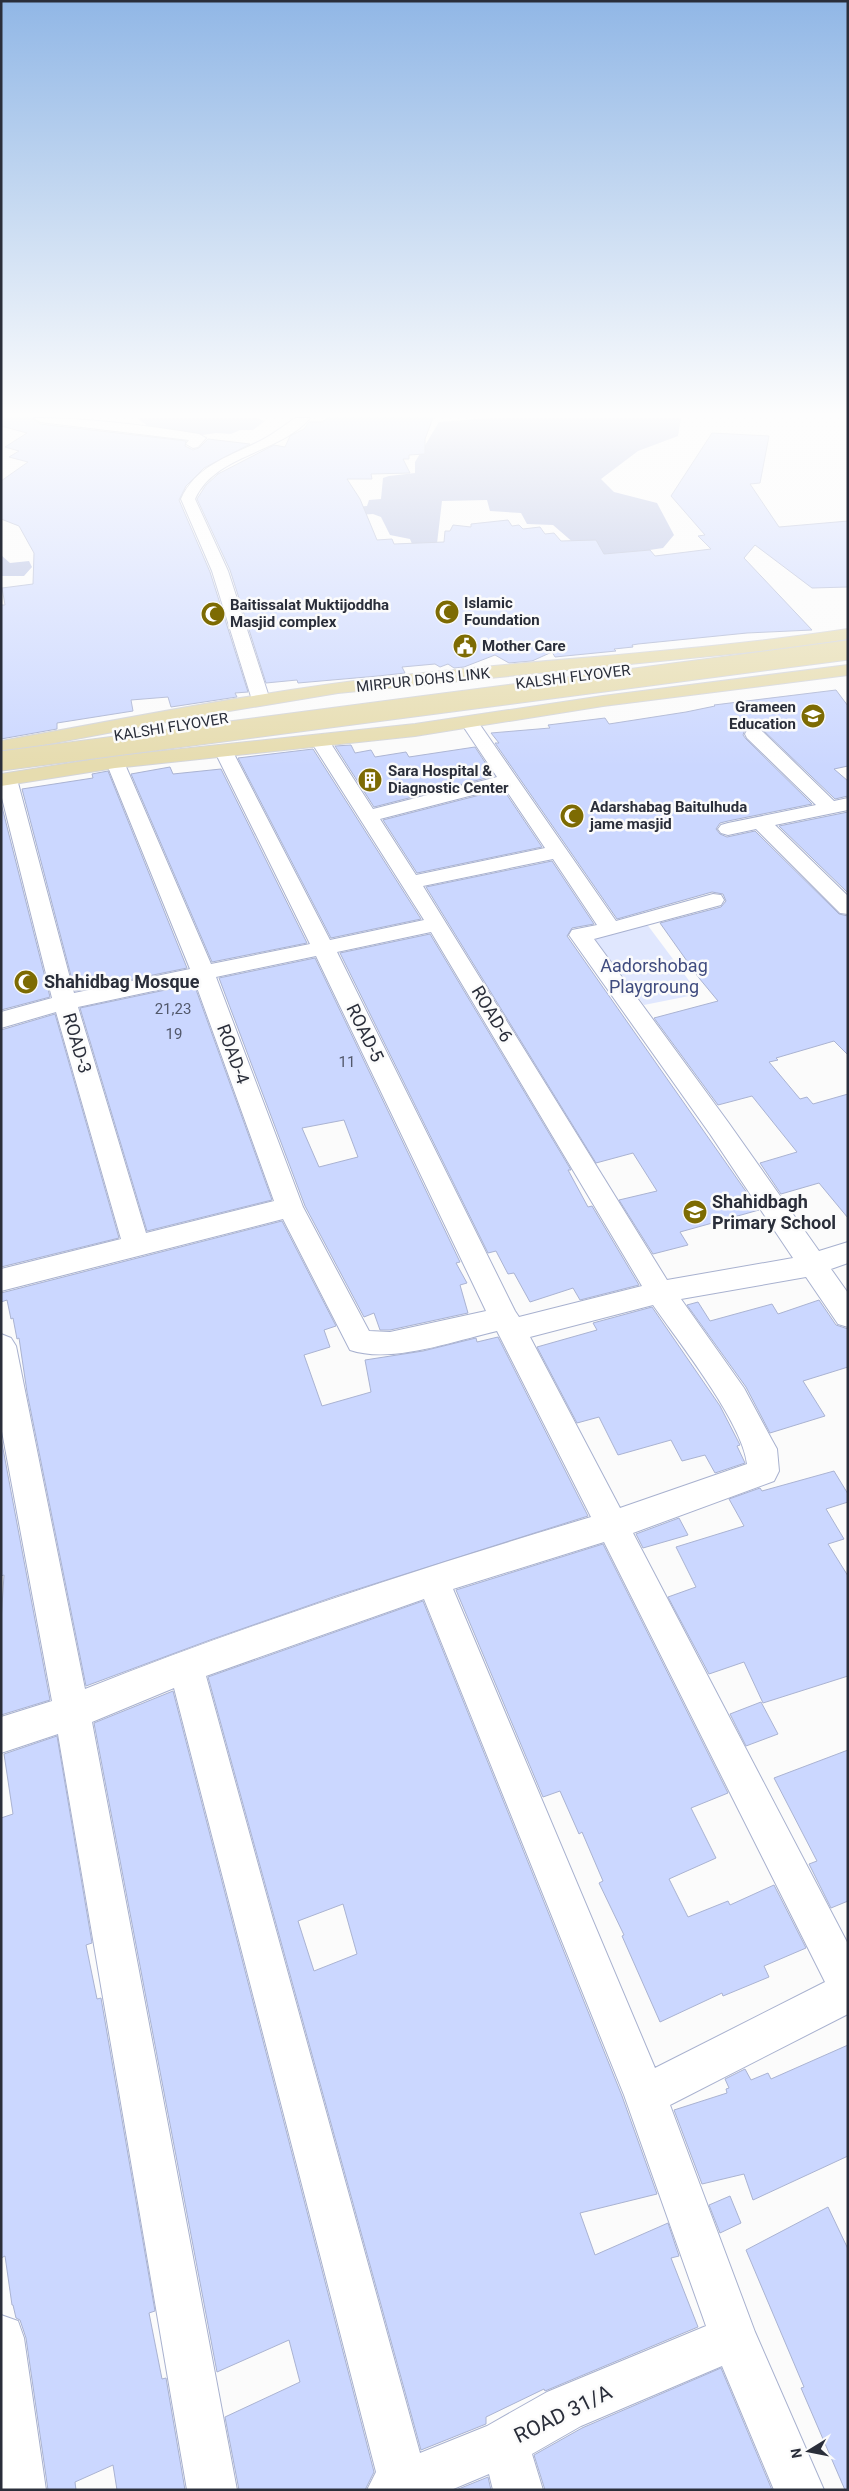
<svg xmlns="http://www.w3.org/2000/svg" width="849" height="2491" font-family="Roboto,sans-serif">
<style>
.green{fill:#e0e7fe}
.water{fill:#b0bbe2}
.building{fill:#cbd7ff;stroke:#aab3d2;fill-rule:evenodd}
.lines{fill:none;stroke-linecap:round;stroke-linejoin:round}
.street-casing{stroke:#a8b1cf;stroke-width:2}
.primary-casing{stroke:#d4d5d8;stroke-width:2}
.street{fill:#fff;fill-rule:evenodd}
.primary{fill:#e6dcaf;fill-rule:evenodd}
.primary-bridge-casing{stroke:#d4d5d8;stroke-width:21;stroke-linecap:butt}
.primary-bridge{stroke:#e6dcaf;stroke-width:19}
.labels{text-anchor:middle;stroke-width:5;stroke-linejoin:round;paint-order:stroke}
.far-poi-label{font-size:15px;font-weight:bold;fill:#2a2e3a;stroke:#fbfbfb;text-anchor:start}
.far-street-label{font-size:15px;fill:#2a2e3a;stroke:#fbfbfb}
.number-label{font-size:15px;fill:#52586b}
.park-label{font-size:18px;fill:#404c7f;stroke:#fbfbfb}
.poi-label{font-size:18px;font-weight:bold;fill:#2a2e3a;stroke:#fbfbfb;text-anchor:start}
.street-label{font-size:18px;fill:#2a2e3a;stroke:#fbfbfb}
.near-street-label{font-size:21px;fill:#2a2e3a;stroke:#fbfbfb}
</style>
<rect width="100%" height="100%" fill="#fbfbfb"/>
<path class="green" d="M646 923 699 994 644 1005 591 934Z"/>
<path class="water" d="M137 418H257L265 421 253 430H240L231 434 216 433 202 435 149 427Z
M490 418H681L678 436 638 451 601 479 614 492 657 503 674 535 663 548 610 556 575 544 553 525 527 524 521 513 490 511 487 500 442 501 436 552 414 549 410 539 390 535 381 517 373 514 358 515 354 507 367 506 369 500 381 499 383 478 389 476 415 473V462L439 422Z
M1 555 10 563 29 561 32 567 24 576H1Z"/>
<path class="building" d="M1 418H32L40 424 186 441 185 446 193 450 199 448 208 439 250 444 204 468 186 486 179 500 210 572 248 692 235 693 237 697 171 707 168 697 131 700 133 711 57 723V729L1 739V605H5L2 588 33 584 34 553 19 526 1 519V481L28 462 9 457 19 451 5 447 27 433 1 426Z
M327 418H433L425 439V454L409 455V459H403L410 473 371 474 372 479H347L360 499 377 540 392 539 394 544 444 542 445 531H450L453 525 471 527V524L508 520 512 526 519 525 523 529 540 527 545 534 554 533 561 541 596 540 604 554 650 550 655 556 711 549 698 536 705 535 671 496 712 433 769 436 760 483 750 484 779 527 848 521V587L812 588 755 545 744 558 812 630 747 633 638 644 632 645 633 647 614 649 616 651 555 657 552 652 532 661 509 663 495 655 464 667 454 668 448 664 440 667 435 664 402 667 405 673 378 676 298 683 297 680 266 683 230 570 197 499 206 485 218 474 274 445 285 447 290 436 304 429 309 422H322Z
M836 690 848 706V766L834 769 848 781V796L835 799 762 729 753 726 745 729 743 735 746 739 812 804 728 821 720 823 716 829 720 834 727 837 755 831 839 914 848 916V1055L834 1041 776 1058 778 1060 769 1062 800 1099 807 1097 813 1104 848 1094V1218L819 1183 781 1194 760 1163 797 1152 752 1096 718 1105 654 1018 718 1001 699 978 660 923 721 907 726 901 723 894 712 892 617 919 495 743H499L491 733 550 728 548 725 605 718 609 724 686 712 715 706 714 705Z
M351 745 355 753 371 750 375 757 406 752 409 757 475 747 494 776 374 807 335 746Z
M313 749 421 919 331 938 238 758Z
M170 767 173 774 221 769 307 943 212 962 131 774Z
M108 771 187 968 75 991 22 789 93 778 92 774Z
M503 789 542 847 417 873 383 820Z
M1 803 50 997 1 1010Z
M848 812V893L779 826Z
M552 861 594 924 572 928 567 936 759 1210 680 1232 688 1245 653 1254 619 1200 657 1191 633 1153 596 1163 426 887Z
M430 934 571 1170H568L588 1207 592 1206 639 1285 580 1300 573 1288 530 1302 514 1273 508 1274 496 1251 488 1253 340 953Z
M315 958 460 1262 456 1263 467 1283 460 1285 468 1313 390 1330H380L374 1313 364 1317 305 1206 219 978ZM344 1120 358 1157 319 1167 302 1128Z
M194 984 272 1200 147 1231 80 1008Z
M55 1014 119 1238 1 1267V1030Z
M282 1221 336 1326 324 1330 330 1347 304 1355 322 1406 371 1392 365 1360 423 1351 476 1338 477 1342 498 1337 588 1516 336 1596 210 1640 86 1686 27 1392 19 1338 17 1339 13 1318 11 1319 7 1300 1 1302V1293Z
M819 1300 836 1325 848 1329V1367L803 1381 825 1416 770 1433 746 1387 687 1305 698 1302 710 1321 772 1304 778 1314Z
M652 1307 720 1406 740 1445 737 1446 745 1463 715 1473 705 1455 682 1461 671 1440 618 1455 599 1417 577 1423 537 1347 597 1330 593 1323Z
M1 1438 50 1700 1 1715V1622L4 1575 1 1576Z
M834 1471 848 1494V1502L826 1509 844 1539 828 1544 848 1576V1676L763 1703 744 1662 709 1674 668 1597 696 1587 676 1547 744 1526 729 1499 760 1488 762 1491Z
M679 1518 688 1535 643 1548 636 1534Z
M603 1544 728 1793 691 1808 716 1858 669 1879 688 1917 728 1901 730 1905 774 1885 806 1948 764 1966 769 1977 723 1996 722 1993 660 2022 622 1936 624 1935 599 1883 603 1881 582 1832 579 1834 560 1791 543 1797 456 1590Z
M423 1601 622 2096 657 2194 580 2213 595 2255 668 2223 679 2256 671 2258 698 2327 545 2391 544 2389 486 2417V2424L421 2450 208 1677ZM343 1904 357 1954 314 1971 298 1921Z
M173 1691 374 2472 365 2490H239L225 2417 300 2382 289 2340 217 2372 94 1723Z
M761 1702 778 1734 746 1746 730 1714Z
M57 1736 92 1943 86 1945 97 1999 101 1998 155 2311 149 2313 162 2379 166 2378 185 2490H117L113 2465 75 2482 76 2490H48L26 2338 20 2320 16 2318 13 2305H12L5 2256 1 2258V1818L13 1814 4 1754Z
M848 1750V1901L831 1908 809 1864 817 1861 774 1778Z
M848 2045V2156L753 2200 744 2174 702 2184 674 2110 727 2093 726 2089 729 2088 725 2079 745 2069 751 2080 768 2073 771 2079Z
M730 2196 741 2223 720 2233 709 2205Z
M828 2207 848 2249V2490H845L801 2388 804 2387 746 2250Z
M721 2368 772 2490H545L534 2455 582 2428Z
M488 2477 491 2490H456Z"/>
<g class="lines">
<defs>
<path id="street" d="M34 418C90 418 144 425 199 434L206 438 198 447 193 448 186 444 189 440 40 422Z
M295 418H310C280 454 215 454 195 499L228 571 270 700 267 704H255L252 700 212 571 181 499C196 465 231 456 262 440 273 434 284 426 295 418Z
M470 718 476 719 616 921 713 894 721 895 724 900 721 905 594 939 728 1122 819 1251 848 1242V1263L831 1269 848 1293V1327L838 1324 806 1277 681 1299 744 1388 772 1440 777 1449 779 1471 774 1481 633 1533 848 1944V2014L670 2105 755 2332 824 2490H774L722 2366 581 2426 532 2454 543 2490H493L489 2474 451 2490H367L376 2472 174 1688 92 1722 237 2490H187L58 1734 1 1753V1717L52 1701 1 1426V1334L11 1338 16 1346 85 1689C251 1623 421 1568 591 1517L497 1331C454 1341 391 1364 350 1350L283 1219 1 1291V1269L121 1239 56 1012 1 1028V1012L52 998 1 794V775H14L17 779 74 993 190 969 106 762 108 758H122L124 762 211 964 310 944 214 750 216 746H230L232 750 330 940 424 920 310 740 312 736H326L373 809 497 777 461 723 464 719ZM504 787 545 848 416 875 380 819ZM553 859 597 925 572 930 569 935 710 1134 793 1258 667 1280 423 886ZM431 932 642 1286 519 1317 515 1311 337 952ZM316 956 486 1311 390 1332 369 1331 303 1207 216 977ZM195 982 274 1201 146 1233 78 1007ZM653 1305C678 1341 743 1423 747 1464L620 1508 530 1337ZM604 1542 825 1982 655 2068 453 1589ZM424 1599 624 2095 706 2326 547 2392 487 2426 420 2453 206 1676Z
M754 728 761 730 834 801 848 798V810L775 825 848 896V914L840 913 756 829 728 835 721 833 718 829 721 825 728 823 816 805 747 738 745 734 747 730Z
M1 2315 18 2321 24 2338 46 2490H1Z"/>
<path id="primary" d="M848 629V639L791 648 338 693 193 717 1 753V741C129 718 257 692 387 677 540 659 695 652 848 629Z
M848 665V675L603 706 415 736 115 768 1 786V774L115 756 415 724 603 696Z"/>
</defs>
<use href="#street" class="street-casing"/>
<use href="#primary" class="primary-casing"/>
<use href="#street" class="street"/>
<use href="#primary" class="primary"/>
<defs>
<path id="primary-bridge" d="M1 761C283 722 566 689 848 650"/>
</defs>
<use href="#primary-bridge" class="primary-bridge-casing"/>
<use href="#primary-bridge" class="primary-bridge"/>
</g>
<linearGradient id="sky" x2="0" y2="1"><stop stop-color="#91b7e6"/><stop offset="0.54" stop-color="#fdfdfd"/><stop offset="1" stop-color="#fdfdfd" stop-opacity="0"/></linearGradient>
<rect width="849" height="767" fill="url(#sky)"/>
<defs>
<symbol id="mosque-disc" viewBox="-11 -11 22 22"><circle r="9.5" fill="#7d6b03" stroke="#fbfbfb"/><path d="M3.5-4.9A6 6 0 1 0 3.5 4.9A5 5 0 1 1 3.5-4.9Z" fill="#fff"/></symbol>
<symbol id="civic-disc" viewBox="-11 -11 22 22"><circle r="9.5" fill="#7d6b03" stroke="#fbfbfb"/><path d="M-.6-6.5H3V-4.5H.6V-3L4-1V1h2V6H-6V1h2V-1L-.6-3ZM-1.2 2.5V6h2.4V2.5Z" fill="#fff"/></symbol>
<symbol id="school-disc" viewBox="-11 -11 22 22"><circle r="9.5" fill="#7d6b03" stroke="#fbfbfb"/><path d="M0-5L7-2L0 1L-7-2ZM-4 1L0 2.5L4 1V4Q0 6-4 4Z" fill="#fff"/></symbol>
<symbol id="building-disc" viewBox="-11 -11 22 22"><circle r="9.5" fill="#7d6b03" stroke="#fbfbfb"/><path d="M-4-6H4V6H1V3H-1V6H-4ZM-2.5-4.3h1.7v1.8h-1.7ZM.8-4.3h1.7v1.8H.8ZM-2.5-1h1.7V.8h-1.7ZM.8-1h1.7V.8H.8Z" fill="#fff"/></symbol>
</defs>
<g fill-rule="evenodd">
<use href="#mosque-disc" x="433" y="598" width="28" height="28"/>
<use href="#mosque-disc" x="199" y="600" width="28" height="28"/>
<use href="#civic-disc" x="451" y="632" width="28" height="28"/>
<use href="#school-disc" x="799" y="702" width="28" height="28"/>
<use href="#building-disc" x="356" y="766" width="28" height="28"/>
<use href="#mosque-disc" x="558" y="802" width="28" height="28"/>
<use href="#mosque-disc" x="12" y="968" width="28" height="28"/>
<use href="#school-disc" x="681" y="1198" width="28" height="28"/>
</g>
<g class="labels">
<g class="far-poi-label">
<text x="464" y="608">Islamic<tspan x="464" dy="17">Foundation</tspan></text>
<text x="230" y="610">Baitissalat Muktijoddha<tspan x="230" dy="17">Masjid complex</tspan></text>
<text x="482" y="651">Mother Care</text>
<text x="796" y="712" text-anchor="end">Grameen<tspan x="796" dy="17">Education</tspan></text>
<text x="388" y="776">Sara Hospital &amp;<tspan x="388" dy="17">Diagnostic Center</tspan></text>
<text x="590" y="812">Adarshabag Baitulhuda<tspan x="590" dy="17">jame masjid</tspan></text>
</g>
<g class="far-street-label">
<text transform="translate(573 677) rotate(-7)" y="5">KALSHI FLYOVER</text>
<text transform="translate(423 680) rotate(-6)" y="5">MIRPUR DOHS LINK</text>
<text transform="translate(171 727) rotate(-9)" y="5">KALSHI FLYOVER</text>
</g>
<g class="number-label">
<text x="173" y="1014">21,23</text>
<text x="174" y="1039">19</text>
<text x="347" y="1067">11</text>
</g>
<g class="park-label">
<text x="654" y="972">Aadorshobag<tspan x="654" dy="21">Playgroung</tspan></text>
</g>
<g class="poi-label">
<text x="44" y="988">Shahidbag Mosque</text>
<text x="712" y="1208">Shahidbagh<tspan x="712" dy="21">Primary School</tspan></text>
</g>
<g class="street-label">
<text transform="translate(492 1014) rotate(59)" y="6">ROAD-6</text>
<text transform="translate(365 1033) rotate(64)" y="6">ROAD-5</text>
<text transform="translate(77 1043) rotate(74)" y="6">ROAD-3</text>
<text transform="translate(233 1054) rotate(70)" y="6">ROAD-4</text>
</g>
<g class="near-street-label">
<text transform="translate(563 2414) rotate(-26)" y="7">ROAD 31/A</text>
</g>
</g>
<rect width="849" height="2491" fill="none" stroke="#2a2e3a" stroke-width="5"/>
<g transform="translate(809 2451) rotate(260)" stroke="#fbfbfb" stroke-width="4" paint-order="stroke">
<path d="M0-4L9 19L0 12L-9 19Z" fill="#2a2e3a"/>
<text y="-8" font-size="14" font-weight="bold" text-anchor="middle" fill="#2a2e3a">N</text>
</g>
</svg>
